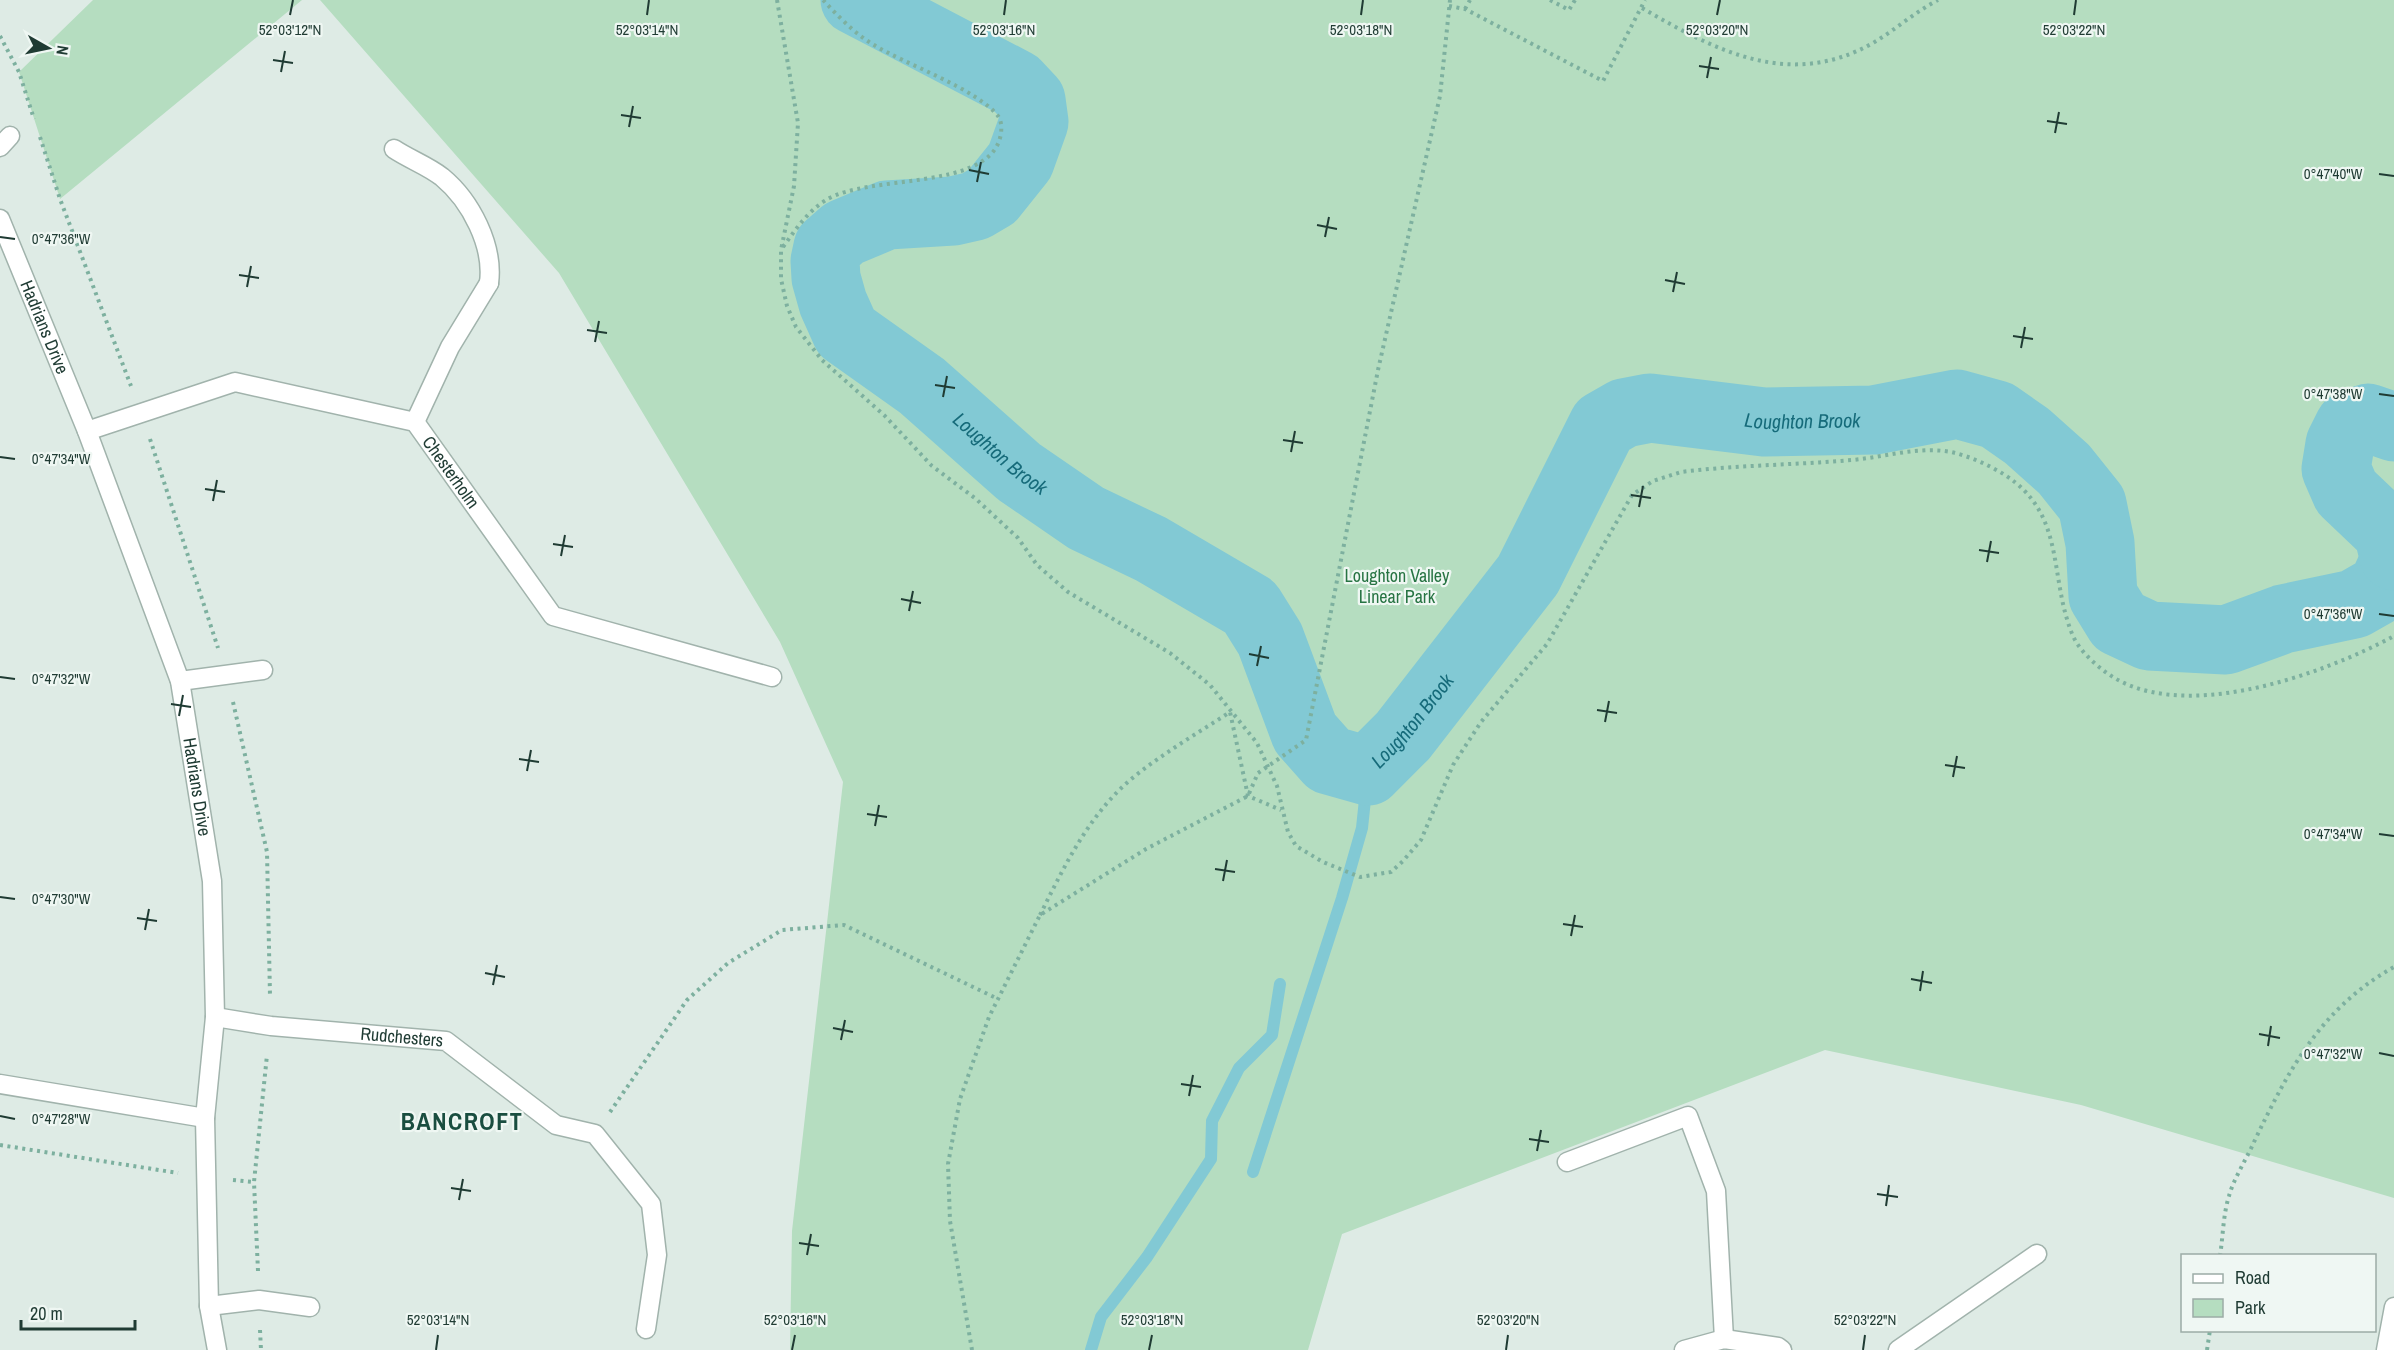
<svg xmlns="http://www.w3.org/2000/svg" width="2394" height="1350" font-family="'Archivo Narrow',sans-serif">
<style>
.green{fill:#b5ddc0}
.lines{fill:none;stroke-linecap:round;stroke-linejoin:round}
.stream{stroke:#82c9d4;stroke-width:12}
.river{stroke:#82c9d4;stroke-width:69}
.lane-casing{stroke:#a1b3ac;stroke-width:21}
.street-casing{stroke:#a1b3ac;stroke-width:21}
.path{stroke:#7db09f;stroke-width:4;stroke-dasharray:3 4.5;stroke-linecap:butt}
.lane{stroke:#fff;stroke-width:18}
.street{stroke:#fff;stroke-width:18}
.path-bridge{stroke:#7db09f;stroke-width:4;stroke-dasharray:3 4.5;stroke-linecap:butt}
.ticks{fill:none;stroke:#1f3b33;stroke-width:2}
.labels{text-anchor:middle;stroke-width:4.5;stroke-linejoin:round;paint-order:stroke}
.street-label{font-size:18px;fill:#1f3b33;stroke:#eff7f3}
.park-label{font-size:18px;fill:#277443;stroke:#eff7f3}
.water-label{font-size:20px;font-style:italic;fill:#166b7a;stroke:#eff7f3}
.district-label{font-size:24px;font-weight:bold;letter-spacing:1.5px;fill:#1a4e40;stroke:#eff7f3}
.ticks-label{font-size:15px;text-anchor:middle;fill:#1f3b33;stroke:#eff7f3;stroke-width:4.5;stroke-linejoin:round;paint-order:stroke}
</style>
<rect width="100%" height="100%" fill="#deebe5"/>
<path class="green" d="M93 0H302L60 199 19 72Z
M320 0H2394V1198L2081 1105 1825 1050 1342 1234 1308 1350H790L792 1231 843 782 780 642 559 273Z"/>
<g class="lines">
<path class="stream" d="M1253 1172 1342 898 1362 828 1368 771
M1091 1350 1101 1317 1147 1257 1211 1159 1212 1121 1239 1068 1272 1035 1280 984"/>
<g class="river">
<path id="s1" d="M855 0 1016 84 1031 100 1034 122 1020 161 992 196 975 206 953 211 887 215 844 233 828 247 825 261 826 278 833 303 846 332 922 386 1019 472 1086 518 1151 549 1250 607 1270 639 1305 733 1329 760 1368 771 1403 736 1528 575 1603 425 1624 413 1650 408 1764 422 1874 420 1957 404 1997 415 2027 436 2064 469 2092 504 2100 543 2103 596 2119 622 2149 636 2226 640 2283 619 2354 604 2382 588 2394 562"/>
<path d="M2394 427 2368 418 2349 426 2340 444 2336 469 2346 492 2388 532 2394 556"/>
</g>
<defs>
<path id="lane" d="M394 149C409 159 428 166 442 177 471 201 494 246 489 283
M180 681 263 670
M209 1306 259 1300 310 1307
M2386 1350 2394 1307"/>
<g id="street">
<path d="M0 147 10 136"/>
<path id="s2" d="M0 219 87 431 180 681 212 881 215 1017 205 1118 209 1306 217 1350"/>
<path d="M415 422 450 347 489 283"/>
<path id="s3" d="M87 431 235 382 415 422 553 616 772 677"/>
<path id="s4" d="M215 1017 271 1026 446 1041 556 1125 595 1134 651 1204 657 1255 646 1329"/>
<path d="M0 1084 205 1118"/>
<path d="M1567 1162 1688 1116 1716 1191 1724 1339"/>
<path d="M1684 1350 1724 1339 1778 1347 1782 1350"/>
<path d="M1898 1350 2037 1254"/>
</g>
</defs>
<use href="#lane" class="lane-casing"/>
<use href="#street" class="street-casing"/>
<path class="path" d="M777 0 798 123 794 186 781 250V279L787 306 796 327 822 360 885 416 932 466 976 499 1018 538 1037 565 1068 592 1170 653 1210 685 1257 743 1277 786 1288 832 1296 846 1323 862 1360 877 1391 872 1403 861 1421 840 1453 765 1481 722 1547 644 1632 495 1653 481 1681 472C1737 465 1795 465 1852 460 1885 457 1918 446 1951 452 1969 456 1989 465 2005 475 2067 515 2048 577 2073 636 2079 649 2091 661 2103 670 2175 728 2322 675 2394 636
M1550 0 1569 10 1575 0
M1449 6 1465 9 1603 81 1645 0
M1642 8C1716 51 1790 90 1873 43 1895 30 1915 12 1938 0
M1465 9 1470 0
M0 36 19 72 34 119
M40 137 60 199 131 386
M783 247C796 229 807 212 826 200 868 174 986 191 1000 138 1002 131 1002 121 998 116 977 89 905 64 874 45 855 34 838 16 823 0
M150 439 218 648
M1355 488 1378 370 1440 96 1450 0
M233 702 267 852 270 996
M1040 915C1065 865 1090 812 1135 776 1165 752 1198 733 1230 712L1248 796 1281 810
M610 1112 687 1000 728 963 782 930 844 925 998 999
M0 1145 178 1173
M233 1180 254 1182
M2220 1256C2223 1237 2223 1215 2229 1196 2234 1178 2246 1160 2254 1142 2289 1069 2321 1008 2394 967
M258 1271 254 1182 267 1055
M260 1330 261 1350
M972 1350 950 1221 948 1164 960 1099 989 1017 1040 915 1146 849 1248 796 1258 773
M2207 1350 2210 1330"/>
<use href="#lane" class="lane"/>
<use href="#street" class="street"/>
<path class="path-bridge" d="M1258 773 1306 740 1355 488"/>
</g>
<path class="ticks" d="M290 15 293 0M647 15 649 0M1004 15 1006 0M1361 15 1363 0M1717 15 1720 0M2074 15 2076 0M273 60 293 63M1699 66 1719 69M281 72 285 51M1707 78 1711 57M621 115 641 118M2047 121 2067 124M629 127 633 106M2055 133 2059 112M969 170 989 174M2379 174 2394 176M977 182 981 162M1317 225 1337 229M0 237 15 239M1325 237 1329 217M239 275 259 278M1665 280 1685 284M247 287 251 266M1673 292 1677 272M587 330 607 333M2013 336 2033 339M595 342 599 321M2021 348 2025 327M935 385 955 388M2379 394 2394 396M943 397 947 376M1283 440 1303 443M1291 452 1295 431M0 457 15 459M205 489 225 492M1631 495 1651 498M213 501 217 480M1639 507 1643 486M553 544 573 547M1979 550 1999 553M561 556 565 535M1987 562 1991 541M901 599 921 603M909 611 913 591M2379 614 2394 616M1249 654 1269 658M1257 666 1261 646M0 677 15 679M171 704 191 707M1597 710 1617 713M179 716 183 695M1605 722 1609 701M519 759 539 762M1945 765 1965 768M527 771 531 750M1953 777 1957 756M867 814 887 817M875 826 879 805M2379 834 2394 836M1215 869 1235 872M1223 881 1227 860M0 897 15 899M137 918 157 921M1563 924 1583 927M145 930 149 909M1571 936 1575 915M485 973 505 977M1911 979 1932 983M493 985 497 965M1920 991 1923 971M833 1028 853 1032M2259 1034 2280 1038M841 1040 845 1020M2268 1046 2271 1026M2379 1053 2394 1056M1181 1084 1201 1087M1189 1096 1193 1075M0 1116 15 1119M1529 1139 1549 1142M1537 1151 1541 1130M451 1188 471 1191M1877 1194 1898 1197M459 1200 463 1179M1886 1206 1889 1185M799 1243 819 1246M807 1255 811 1234M436 1350 438 1335M792 1350 795 1335M1149 1350 1152 1335M1506 1350 1508 1335M1863 1350 1865 1335"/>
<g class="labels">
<g class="street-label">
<text dy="6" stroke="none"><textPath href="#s2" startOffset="117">Hadrians Drive</textPath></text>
<text dy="6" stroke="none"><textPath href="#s3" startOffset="402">Chesterholm</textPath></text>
<text dy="6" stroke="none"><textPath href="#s2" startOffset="603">Hadrians Drive</textPath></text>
<text dy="6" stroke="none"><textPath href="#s4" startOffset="188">Rudchesters</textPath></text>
</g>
<g class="park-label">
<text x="1397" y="582">Loughton Valley<tspan x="1397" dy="21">Linear Park</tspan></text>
</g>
<g class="water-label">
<text dy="7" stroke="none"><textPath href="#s1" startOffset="1908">Loughton Brook</textPath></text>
<text dy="7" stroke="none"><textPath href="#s1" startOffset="774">Loughton Brook</textPath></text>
<text dy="7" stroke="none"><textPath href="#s1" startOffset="1350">Loughton Brook</textPath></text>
</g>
<g class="district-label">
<text x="462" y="1130">BANCROFT</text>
</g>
</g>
<g class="ticks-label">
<text x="290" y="35">52°03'12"N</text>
<text x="647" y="35">52°03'14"N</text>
<text x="1004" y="35">52°03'16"N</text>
<text x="1361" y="35">52°03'18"N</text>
<text x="2074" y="35">52°03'22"N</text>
<text x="1717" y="35">52°03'20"N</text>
<text x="2333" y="179">0°47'40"W</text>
<text x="61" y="244">0°47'36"W</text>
<text x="2333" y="399">0°47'38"W</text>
<text x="61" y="464">0°47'34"W</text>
<text x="2333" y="619">0°47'36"W</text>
<text x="61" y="684">0°47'32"W</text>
<text x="2333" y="839">0°47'34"W</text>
<text x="61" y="904">0°47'30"W</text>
<text x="2333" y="1059">0°47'32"W</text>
<text x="61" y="1124">0°47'28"W</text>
<text x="438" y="1325">52°03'14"N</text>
<text x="795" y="1325">52°03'16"N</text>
<text x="1152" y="1325">52°03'18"N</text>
<text x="1508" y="1325">52°03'20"N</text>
<text x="1865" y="1325">52°03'22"N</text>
</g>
<rect x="2181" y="1254" width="195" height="78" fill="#eff7f3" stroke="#9caca6" stroke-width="1.5"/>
<rect x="2193" y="1274" width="30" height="9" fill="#ffffff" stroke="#9caca6" stroke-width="1.5"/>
<text x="2235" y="1284" font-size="18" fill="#1f3b33">Road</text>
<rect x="2193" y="1299" width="30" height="18" fill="#b5ddc0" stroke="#9caca6" stroke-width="1.5"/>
<text x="2235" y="1314" font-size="18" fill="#1f3b33">Park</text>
<g transform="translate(48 48) rotate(99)" stroke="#eff7f3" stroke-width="4.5" paint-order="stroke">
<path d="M0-4.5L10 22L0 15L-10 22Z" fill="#1f3b33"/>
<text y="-9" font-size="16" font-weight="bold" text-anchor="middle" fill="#1f3b33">N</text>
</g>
<path d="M21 1320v9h114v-9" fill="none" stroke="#1f3b33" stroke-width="3"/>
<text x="30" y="1320" font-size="18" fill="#1f3b33" stroke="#eff7f3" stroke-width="4.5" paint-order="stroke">20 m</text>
</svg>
